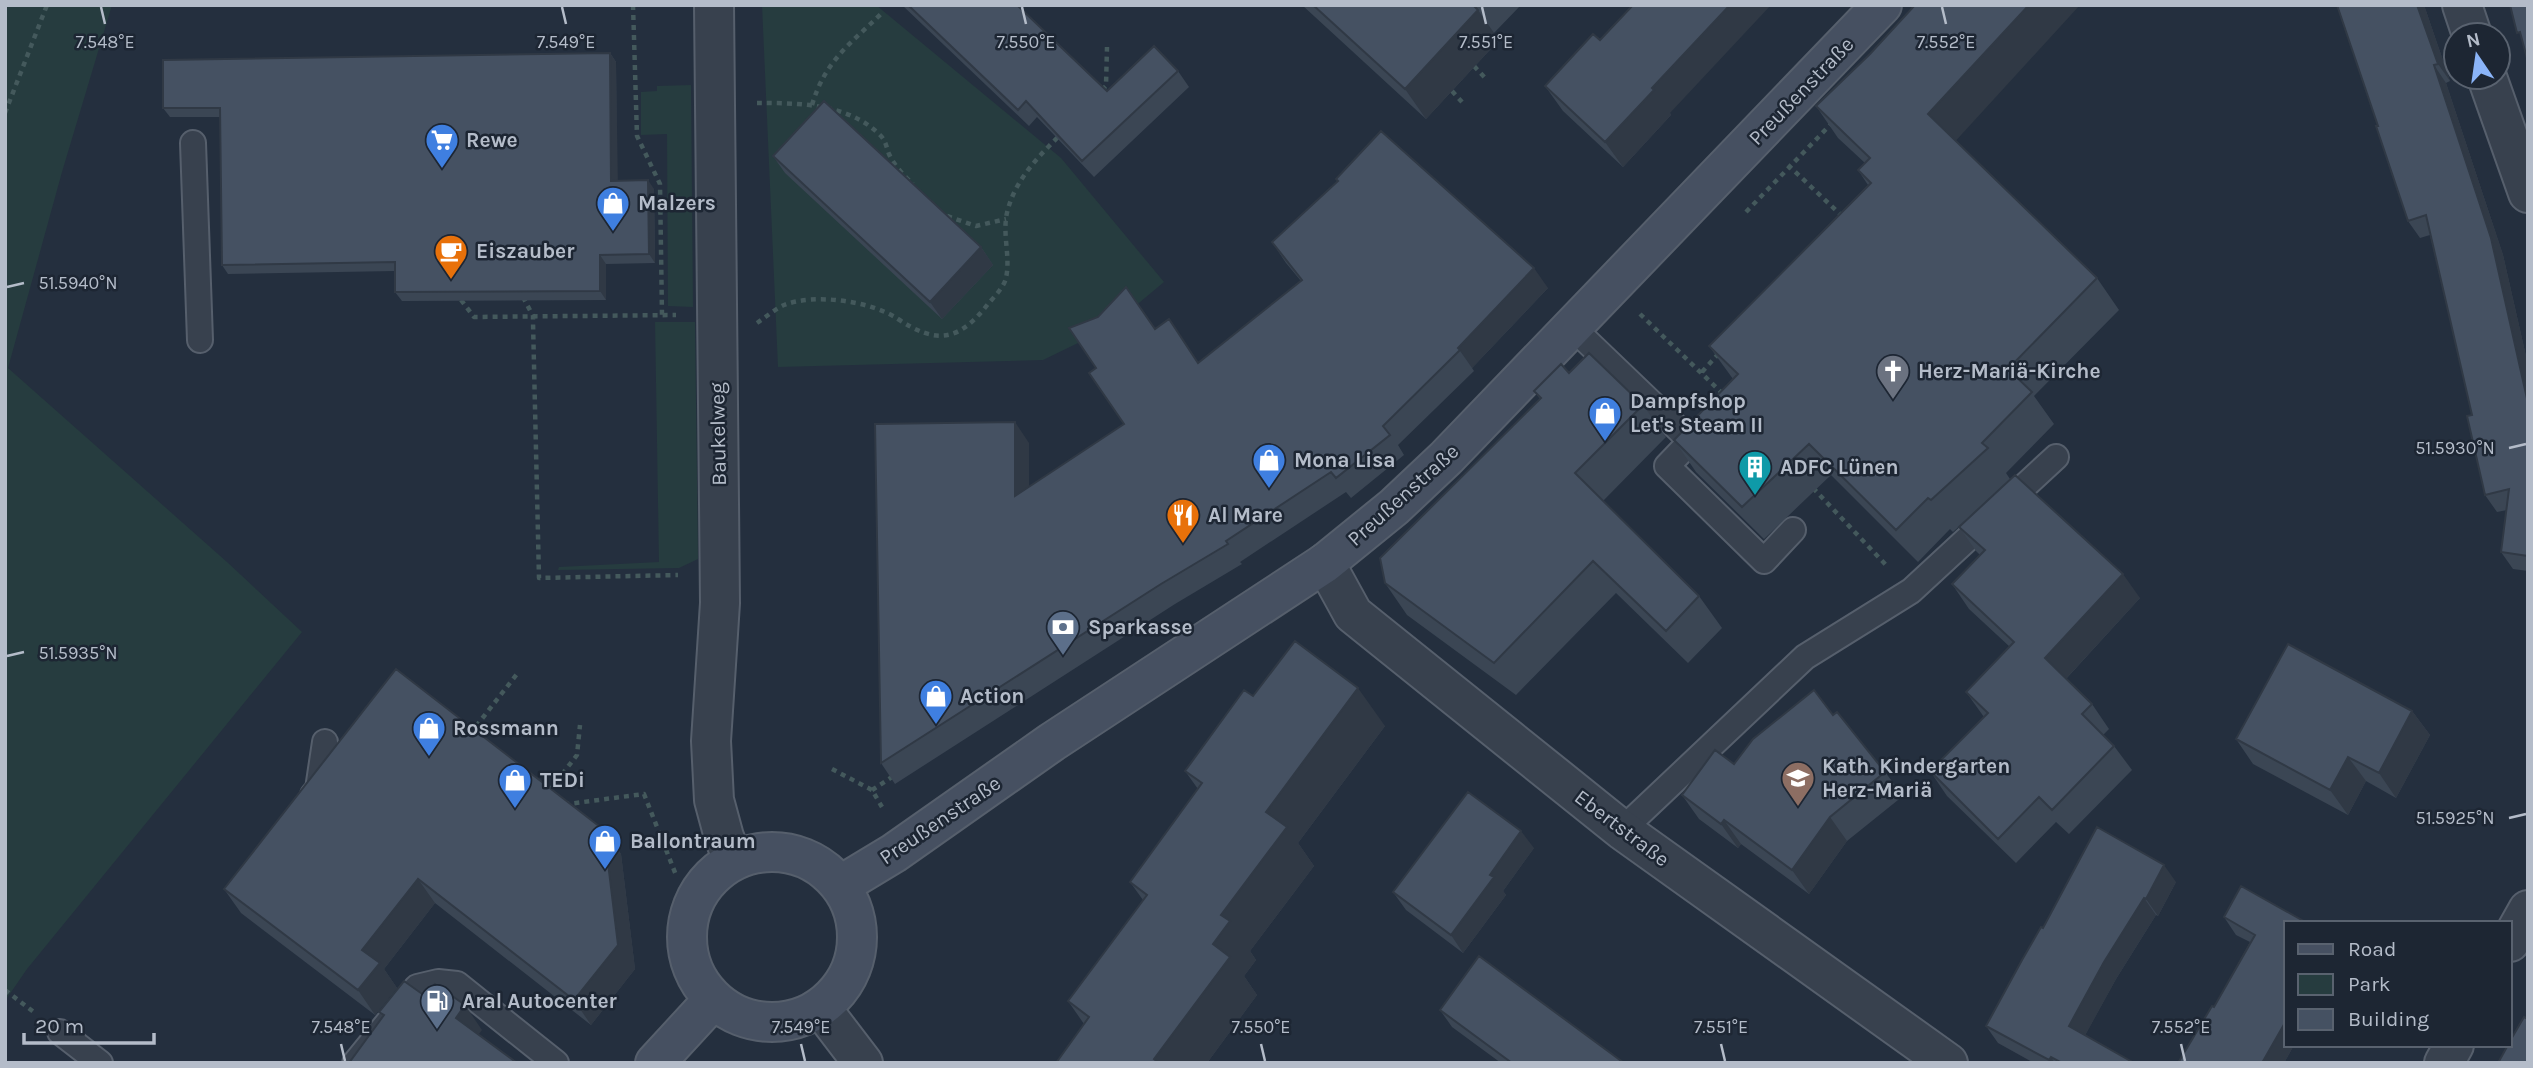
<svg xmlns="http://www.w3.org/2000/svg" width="2533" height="1068" font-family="Karla,sans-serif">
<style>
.green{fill:#263c3f}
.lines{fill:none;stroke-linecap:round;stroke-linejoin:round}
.lane-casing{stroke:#565f6c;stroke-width:28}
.street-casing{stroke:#565f6c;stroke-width:42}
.secondary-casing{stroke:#565f6c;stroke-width:42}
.path{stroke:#44595c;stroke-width:4.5;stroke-dasharray:5 5;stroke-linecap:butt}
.lane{stroke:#38414e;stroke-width:24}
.street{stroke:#38414e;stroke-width:38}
.secondary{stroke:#465061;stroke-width:38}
.wall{fill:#3b4654}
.shaded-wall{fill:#303945}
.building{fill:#455162;stroke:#303945;stroke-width:2}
.ticks{fill:none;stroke:#b4bcc9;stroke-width:2.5}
.labels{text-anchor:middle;stroke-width:5;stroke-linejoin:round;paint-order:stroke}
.street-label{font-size:21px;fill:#b4bcc9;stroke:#1d2633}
.poi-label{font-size:21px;font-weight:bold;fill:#b4bcc9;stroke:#1d2633;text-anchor:start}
.ticks-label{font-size:18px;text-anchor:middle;fill:#b4bcc9;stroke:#1d2633;stroke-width:5;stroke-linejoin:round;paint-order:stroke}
</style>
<rect width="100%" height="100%" fill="#242f3e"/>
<path class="green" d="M5 5H112L62 172 8 368 227 562 302 632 27 969 5 1001Z
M762 5H876L1061 158 1164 282 1109 328 1043 360 778 367Z
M691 85 693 307 668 306 667 134 641 135V92L657 91V86Z
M655 322H695L698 559 679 568 558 570 559 567 659 562Z"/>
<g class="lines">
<defs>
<path id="lane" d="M193 143 200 340
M1572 327 1691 441 1667 466 1764 561 1793 530
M313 795 318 789 325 742
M1622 830 1805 657 1911 591 2056 457
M60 1032 100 1063
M355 1063 417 987 438 982 457 984 556 1063"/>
<path id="street" d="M714 5 720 603 711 741 714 800 724 837 733 860
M2462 5 2472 35
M2487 77 2528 193
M1325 563 1353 614 1622 830 1948 1063
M2510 942 2528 910
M821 1008 863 1063
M2444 1063 2454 1045"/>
<path id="secondary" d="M687 937a85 85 0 1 1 170 0a85 85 0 1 1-170 0Z
M841 885 894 853 1052 742 1325 563 1394 507 1446 458 1882 5
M655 1063 713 1000"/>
</defs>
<use href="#lane" class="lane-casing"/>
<use href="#street" class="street-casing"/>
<use href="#secondary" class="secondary-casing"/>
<path class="path" d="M633 5 637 136 660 184 662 315
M1474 66 1486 79
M1102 90 1106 86 1107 47
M1452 91 1462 102
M757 103C798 103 848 103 880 135 886 141 886 146 889 154 894 165 904 176 913 184
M812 105C825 61 850 44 881 14
M5 113 47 5
M1788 165 1841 215 1839 216
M1746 212 1832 123
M947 216 976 226 1006 219
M523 297 533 316V322L539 578 678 575
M461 300 474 317 676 315
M1640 314 1724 395
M757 323C766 317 775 309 784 305 815 293 871 301 898 319 937 345 959 341 988 304 994 297 1004 287 1006 278 1011 255 1001 232 1008 209 1016 179 1039 156 1060 135
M1702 372 1720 352
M1813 488 1886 565
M470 734 517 674
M832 769 872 790 882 807
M550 790 577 755 580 725
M872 790 895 775
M565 802 568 804 644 794 676 875
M5 990 35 1013"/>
<use href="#lane" class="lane"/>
<use href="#street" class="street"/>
<use href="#secondary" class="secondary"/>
</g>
<path class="wall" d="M902 5H1017L1107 91 1178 71 1189 87 1094 177 1037 117 1029 126Z
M1302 5H1521L1494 33 1499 40 1426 119Z
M2424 5 2450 81 2446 83 2503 255 2528 365V571L2513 569 2501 552 2507 510 2497 512 2485 495 2472 415 2430 235 2420 238 2408 221Z
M610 53 616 62 617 181 654 189 655 263 606 264V300L402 301 395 292V271L228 274 222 265 220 117H170L163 108Z
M1545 86 1670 113 1671 115 1623 167 1563 111Z
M1816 106 1955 140 2097 278 2119 310 2034 396 2054 424 2006 473 2010 479 1953 532 1950 529 1918 562 1831 475 1764 539 1696 472 1674 440 1733 379 1709 346 1868 185 1858 170 1865 163 1838 138Z
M773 156 981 247 993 265 942 319 785 173Z
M1272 242 1548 288 1472 368 1474 371 1398 445 1404 455 1351 498 1346 492 1240 562 1242 564 1175 604 895 784 881 763 1029 443V487L1124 424 1155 329 1199 363 1301 281 1286 263Z
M1569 373 1643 405 1666 437 1603 501 1699 596 1722 628 1688 663 1616 593 1516 695 1407 615 1385 583 1540 399 1534 391Z
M1959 527 2140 598 2066 679 2092 704 2109 729 2103 735 2114 746 2132 770 2069 834 2056 822 2016 863 1947 796 1930 771 1984 717 1966 692 2010 647 1969 609 1952 584 1980 555 1976 551Z
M1253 696 1385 726 1298 843 1314 866 1250 951 1256 960 1244 976 1257 995 1207 1063H1056L1084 1024 1068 1001 1143 900 1130 882 1198 789 1185 771Z
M2412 711 2430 735 2396 798 2366 781 2348 815 2253 764 2236 739Z
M1833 715 1885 772 1903 796 1847 841 1809 894 1741 844 1738 848 1699 819 1682 795 1734 764Z
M604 830 621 854 635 969 591 1025 435 903 384 969 397 988 375 1015 241 913 224 889Z
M1534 848 1503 891 1506 895 1463 953 1406 910 1393 892Z
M2176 882 2158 916 2156 915 2116 979 2085 1035 2134 1063H2034L1998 1043 1986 1026 2043 928Z
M2241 886 2286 1045H2294L2284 1063H2178L2214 1007 2250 942 2236 935 2224 917Z
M1440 1010 1624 1063H1501L1452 1027Z"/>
<path class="shaded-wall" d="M1730 5H1771L1670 113 1671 115 1623 167 1605 142 1652 88Z
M2029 5H2080L1951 146 1928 114Z
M2417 5H2424L2450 81 2438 64Z
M1478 10 1499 40 1426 119 1405 89Z
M610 53 616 62 618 190 611 181Z
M2434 65 2446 83 2503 255 2528 365V403Z
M648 180 654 189 655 263 649 254Z
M981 247 993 265 942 319 930 302Z
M600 255 606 264V300L600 291Z
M1534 268 1548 288 1472 368 1458 348Z
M1015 422 1029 443V516L1015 496Z
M2123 574 2140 598 2062 683 2045 658Z
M1358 688 1385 726 1298 843 1314 866 1250 951 1256 960 1244 976 1257 995 1207 1063H1157L1154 1059 1213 944 1221 915 1266 812Z
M2412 711 2430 735 2396 798 2379 773Z
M2348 757 2366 781 2348 815 2330 790Z
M1830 817 1847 841 1809 894 1792 870Z
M1724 820 1741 844 1738 848 1721 824Z
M604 830 621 854 635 969 591 1025 574 1000Z
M1521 831 1534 848 1503 891 1506 895 1463 953 1451 935 1490 875Z
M2164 865 2176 882 2158 916 2146 899Z
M418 879 435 903 384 969 397 988 375 1015 358 990 362 950Z
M2144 898 2156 915 2116 979 2081 1043 2069 1026 2104 962Z
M465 1005 482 1030 473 1042 456 1018Z
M2286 1021V1045H2294L2284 1063H2262Z
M2051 1057 2055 1063H2050L2049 1060Z"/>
<path class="building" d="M908 5H1017L1107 91 1154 46 1178 71 1082 161 1026 101 1018 110Z
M1313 5H1473L1478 10 1405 89Z
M1633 5H1730L1652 88 1654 90 1605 142 1545 86 1593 34 1600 40Z
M1915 5H2029L1928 114 2097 278 2008 369 2032 392 1982 443 1988 448 1931 500 1928 498 1896 530 1809 444 1742 507 1674 440 1738 374 1709 346 1871 183 1858 170 1870 158 1816 106 1870 54Z
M2337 5H2417L2438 64 2434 65 2491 238 2528 403V556L2501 552 2509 489 2485 495 2467 416 2472 415 2426 215 2408 221 2376 126H2378Z
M2510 5H2528V62L2520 32 2517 33Z
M610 53 611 181 648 180 649 254 600 255V291L395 292V262L222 265 220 108H163V60Z
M824 101 981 247 930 302 773 156Z
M1381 131 1534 268 1458 348 1460 350 1383 426 1390 435 1336 478 1331 472 1226 541 1228 544 1161 584 881 763 875 424 1015 422V496L1124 424 1089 373 1096 368 1069 328 1098 317 1126 287 1155 329 1169 319 1198 363 1302 280 1272 242 1338 181 1336 179Z
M1589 353 1643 405 1575 473 1699 596 1666 631 1593 561 1494 663 1385 583 1380 558 1541 398 1534 391 1561 364 1569 373Z
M2015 475 2123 574 2045 658 2092 704 2082 714 2114 746 2052 810 2039 797 1998 839 1930 771 1988 713 1966 692 2014 642 1952 584 1985 550 1959 527Z
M1295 641 1358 688 1266 812 1287 827 1221 915 1230 921 1213 944 1230 957 1154 1059 1159 1063H1056L1089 1017 1068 1001 1147 895 1130 882 1202 783 1185 771 1244 690 1253 696Z
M2288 644 2412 711 2379 773 2348 757 2330 790 2236 739Z
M396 669 604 830 618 945 574 1000 418 879 362 950 380 963 358 990 224 889Z
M1814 690 1833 715 1837 712 1885 772 1830 817 1792 870 1724 820 1721 824 1682 795 1715 750 1734 764 1753 739Z
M1468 792 1521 831 1490 875 1494 877 1451 935 1393 892Z
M2097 827 2164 865 2146 899 2144 898 2104 962 2069 1026 2134 1063H2062L2051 1057 2049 1060 1986 1026 2022 960 2041 927 2043 928Z
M2241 886 2307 923H2286V1021L2262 1063H2178L2212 1006 2214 1007 2255 935 2224 917Z
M1479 956 1624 1063H1512L1440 1010Z
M404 981 425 996 435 984 465 1005 456 1018 517 1063H349L384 1015 379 1012Z
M2524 1017 2528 1019V1063H2498L2508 1045H2510V1041Z"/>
<path class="ticks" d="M101 7 105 24M562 7 566 24M1022 7 1026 24M1482 7 1486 24M1942 7 1946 24M7 287 24 283M2509 448 2526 444M7 656 24 652M2509 818 2526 814M341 1044 345 1061M801 1044 805 1061M1261 1044 1265 1061M1721 1044 1725 1061M2181 1044 2185 1061"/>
<defs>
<symbol id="supermarket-pin" viewBox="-11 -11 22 30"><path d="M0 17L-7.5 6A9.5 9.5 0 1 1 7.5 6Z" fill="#3f7fe0" stroke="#1d2633"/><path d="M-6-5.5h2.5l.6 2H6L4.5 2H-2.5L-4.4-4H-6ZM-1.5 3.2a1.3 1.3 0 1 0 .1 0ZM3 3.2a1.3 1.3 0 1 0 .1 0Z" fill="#fff"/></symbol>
<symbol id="shop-pin" viewBox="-11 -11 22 30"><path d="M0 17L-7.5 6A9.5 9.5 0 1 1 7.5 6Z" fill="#3f7fe0" stroke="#1d2633"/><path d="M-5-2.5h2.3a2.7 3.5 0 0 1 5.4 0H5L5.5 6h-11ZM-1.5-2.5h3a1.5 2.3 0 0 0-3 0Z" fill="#fff"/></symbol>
<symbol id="cafe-pin" viewBox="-11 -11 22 30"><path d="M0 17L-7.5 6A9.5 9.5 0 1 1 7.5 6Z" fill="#e8710a" stroke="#1d2633"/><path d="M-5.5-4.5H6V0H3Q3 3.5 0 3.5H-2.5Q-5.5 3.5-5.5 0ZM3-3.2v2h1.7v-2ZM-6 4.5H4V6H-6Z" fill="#fff"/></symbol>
<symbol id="church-pin" viewBox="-11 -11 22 30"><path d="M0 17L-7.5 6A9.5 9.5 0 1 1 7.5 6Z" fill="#6b7280" stroke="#1d2633"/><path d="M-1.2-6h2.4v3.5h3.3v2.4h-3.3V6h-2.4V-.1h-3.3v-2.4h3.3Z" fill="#fff"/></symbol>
<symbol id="building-pin" viewBox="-11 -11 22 30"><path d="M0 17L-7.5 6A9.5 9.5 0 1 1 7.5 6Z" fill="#0f9aa8" stroke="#1d2633"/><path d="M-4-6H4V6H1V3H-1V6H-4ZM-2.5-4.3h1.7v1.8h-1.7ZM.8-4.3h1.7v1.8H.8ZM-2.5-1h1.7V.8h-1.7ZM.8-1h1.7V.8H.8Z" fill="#fff"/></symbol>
<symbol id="restaurant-pin" viewBox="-11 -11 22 30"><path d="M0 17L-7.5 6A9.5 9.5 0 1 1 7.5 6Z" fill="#e8710a" stroke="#1d2633"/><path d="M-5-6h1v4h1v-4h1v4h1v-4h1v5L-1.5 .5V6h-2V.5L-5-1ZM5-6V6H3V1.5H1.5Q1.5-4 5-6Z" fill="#fff"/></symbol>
<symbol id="bank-pin" viewBox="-11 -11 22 30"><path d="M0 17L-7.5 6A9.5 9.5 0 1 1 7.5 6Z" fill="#5c6f8a" stroke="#1d2633"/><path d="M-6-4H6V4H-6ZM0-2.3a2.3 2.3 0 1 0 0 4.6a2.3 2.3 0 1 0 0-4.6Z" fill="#fff"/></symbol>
<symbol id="school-pin" viewBox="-11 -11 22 30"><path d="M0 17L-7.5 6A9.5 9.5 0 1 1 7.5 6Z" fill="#8d6e63" stroke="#1d2633"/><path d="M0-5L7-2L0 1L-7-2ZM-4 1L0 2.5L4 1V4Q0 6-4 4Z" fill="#fff"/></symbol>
<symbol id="fuel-pin" viewBox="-11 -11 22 30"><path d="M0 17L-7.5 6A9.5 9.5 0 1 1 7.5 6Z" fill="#5c6f8a" stroke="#1d2633"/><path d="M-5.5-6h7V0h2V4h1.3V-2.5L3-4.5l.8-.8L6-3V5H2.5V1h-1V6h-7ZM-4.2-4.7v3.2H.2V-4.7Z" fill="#fff"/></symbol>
</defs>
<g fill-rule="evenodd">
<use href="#supermarket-pin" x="423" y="121" width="38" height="52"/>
<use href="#shop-pin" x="594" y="184" width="38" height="52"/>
<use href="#cafe-pin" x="432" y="232" width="38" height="52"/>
<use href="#church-pin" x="1874" y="352" width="38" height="52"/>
<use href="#shop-pin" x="1586" y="394" width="38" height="52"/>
<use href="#shop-pin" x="1250" y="441" width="38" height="52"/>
<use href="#building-pin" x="1736" y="448" width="38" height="52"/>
<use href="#restaurant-pin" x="1164" y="496" width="38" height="52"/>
<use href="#bank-pin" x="1044" y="608" width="38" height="52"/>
<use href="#shop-pin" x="917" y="677" width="38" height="52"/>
<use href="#shop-pin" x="410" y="709" width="38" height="52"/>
<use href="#school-pin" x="1779" y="759" width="38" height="52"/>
<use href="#shop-pin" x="496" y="761" width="38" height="52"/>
<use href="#shop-pin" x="586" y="822" width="38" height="52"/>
<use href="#fuel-pin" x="418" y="982" width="38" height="52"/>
</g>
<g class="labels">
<g class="street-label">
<text transform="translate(1801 91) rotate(-46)" y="7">Preußenstraße</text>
<text transform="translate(718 434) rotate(-91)" y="7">Baukelweg</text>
<text transform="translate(1403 495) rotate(-42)" y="7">Preußenstraße</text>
<text transform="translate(940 820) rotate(-34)" y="7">Preußenstraße</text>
<text transform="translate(1622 828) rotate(37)" y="7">Ebertstraße</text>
</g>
<g class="poi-label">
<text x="466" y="147">Rewe</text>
<text x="638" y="210">Malzers</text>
<text x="476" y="258">Eiszauber</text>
<text x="1918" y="378">Herz-Mariä-Kirche</text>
<text x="1630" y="408">Dampfshop<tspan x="1630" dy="24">Let's Steam II</tspan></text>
<text x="1294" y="467">Mona Lisa</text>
<text x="1780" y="474">ADFC Lünen</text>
<text x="1208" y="522">Al Mare</text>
<text x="1088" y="634">Sparkasse</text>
<text x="960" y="703">Action</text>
<text x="453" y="735">Rossmann</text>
<text x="1822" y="773">Kath. Kindergarten<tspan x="1822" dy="24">Herz-Mariä</tspan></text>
<text x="540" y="787">TEDi</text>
<text x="630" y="848">Ballontraum</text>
<text x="462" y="1008">Aral Autocenter</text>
</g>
</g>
<g class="ticks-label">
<text x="105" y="48">7.548°E</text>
<text x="566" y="48">7.549°E</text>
<text x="1026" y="48">7.550°E</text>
<text x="1486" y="48">7.551°E</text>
<text x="1946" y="48">7.552°E</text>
<text x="78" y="289">51.5940°N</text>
<text x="2455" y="454">51.5930°N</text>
<text x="78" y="659">51.5935°N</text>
<text x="2455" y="824">51.5925°N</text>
<text x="341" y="1033">7.548°E</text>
<text x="801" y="1033">7.549°E</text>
<text x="1261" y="1033">7.550°E</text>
<text x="1721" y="1033">7.551°E</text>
<text x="2181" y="1033">7.552°E</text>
</g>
<rect width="2533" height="1068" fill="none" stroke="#b4bcc9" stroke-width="14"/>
<rect x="2284" y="921" width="228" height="126" fill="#1d2633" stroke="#59626f" stroke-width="2"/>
<rect x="2298" y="944" width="35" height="10" fill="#465061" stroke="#59626f" stroke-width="2"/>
<text x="2348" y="956" font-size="21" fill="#b4bcc9">Road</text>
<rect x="2298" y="974" width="35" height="21" fill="#263c3f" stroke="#59626f" stroke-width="2"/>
<text x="2348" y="991" font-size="21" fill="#b4bcc9">Park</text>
<rect x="2298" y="1009" width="35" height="21" fill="#455162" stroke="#59626f" stroke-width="2"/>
<text x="2348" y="1026" font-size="21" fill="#b4bcc9">Building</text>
<g transform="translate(2477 56) rotate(347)"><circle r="33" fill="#1d2633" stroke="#59626f" stroke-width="2"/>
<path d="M0-5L12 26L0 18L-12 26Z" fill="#8ab4f8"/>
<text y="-10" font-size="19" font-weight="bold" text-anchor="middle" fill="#b4bcc9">N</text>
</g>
<path d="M24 1033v10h130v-10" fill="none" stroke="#b4bcc9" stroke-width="3.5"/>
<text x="35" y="1033" font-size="21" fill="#b4bcc9" stroke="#1d2633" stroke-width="5" paint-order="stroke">20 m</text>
</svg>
